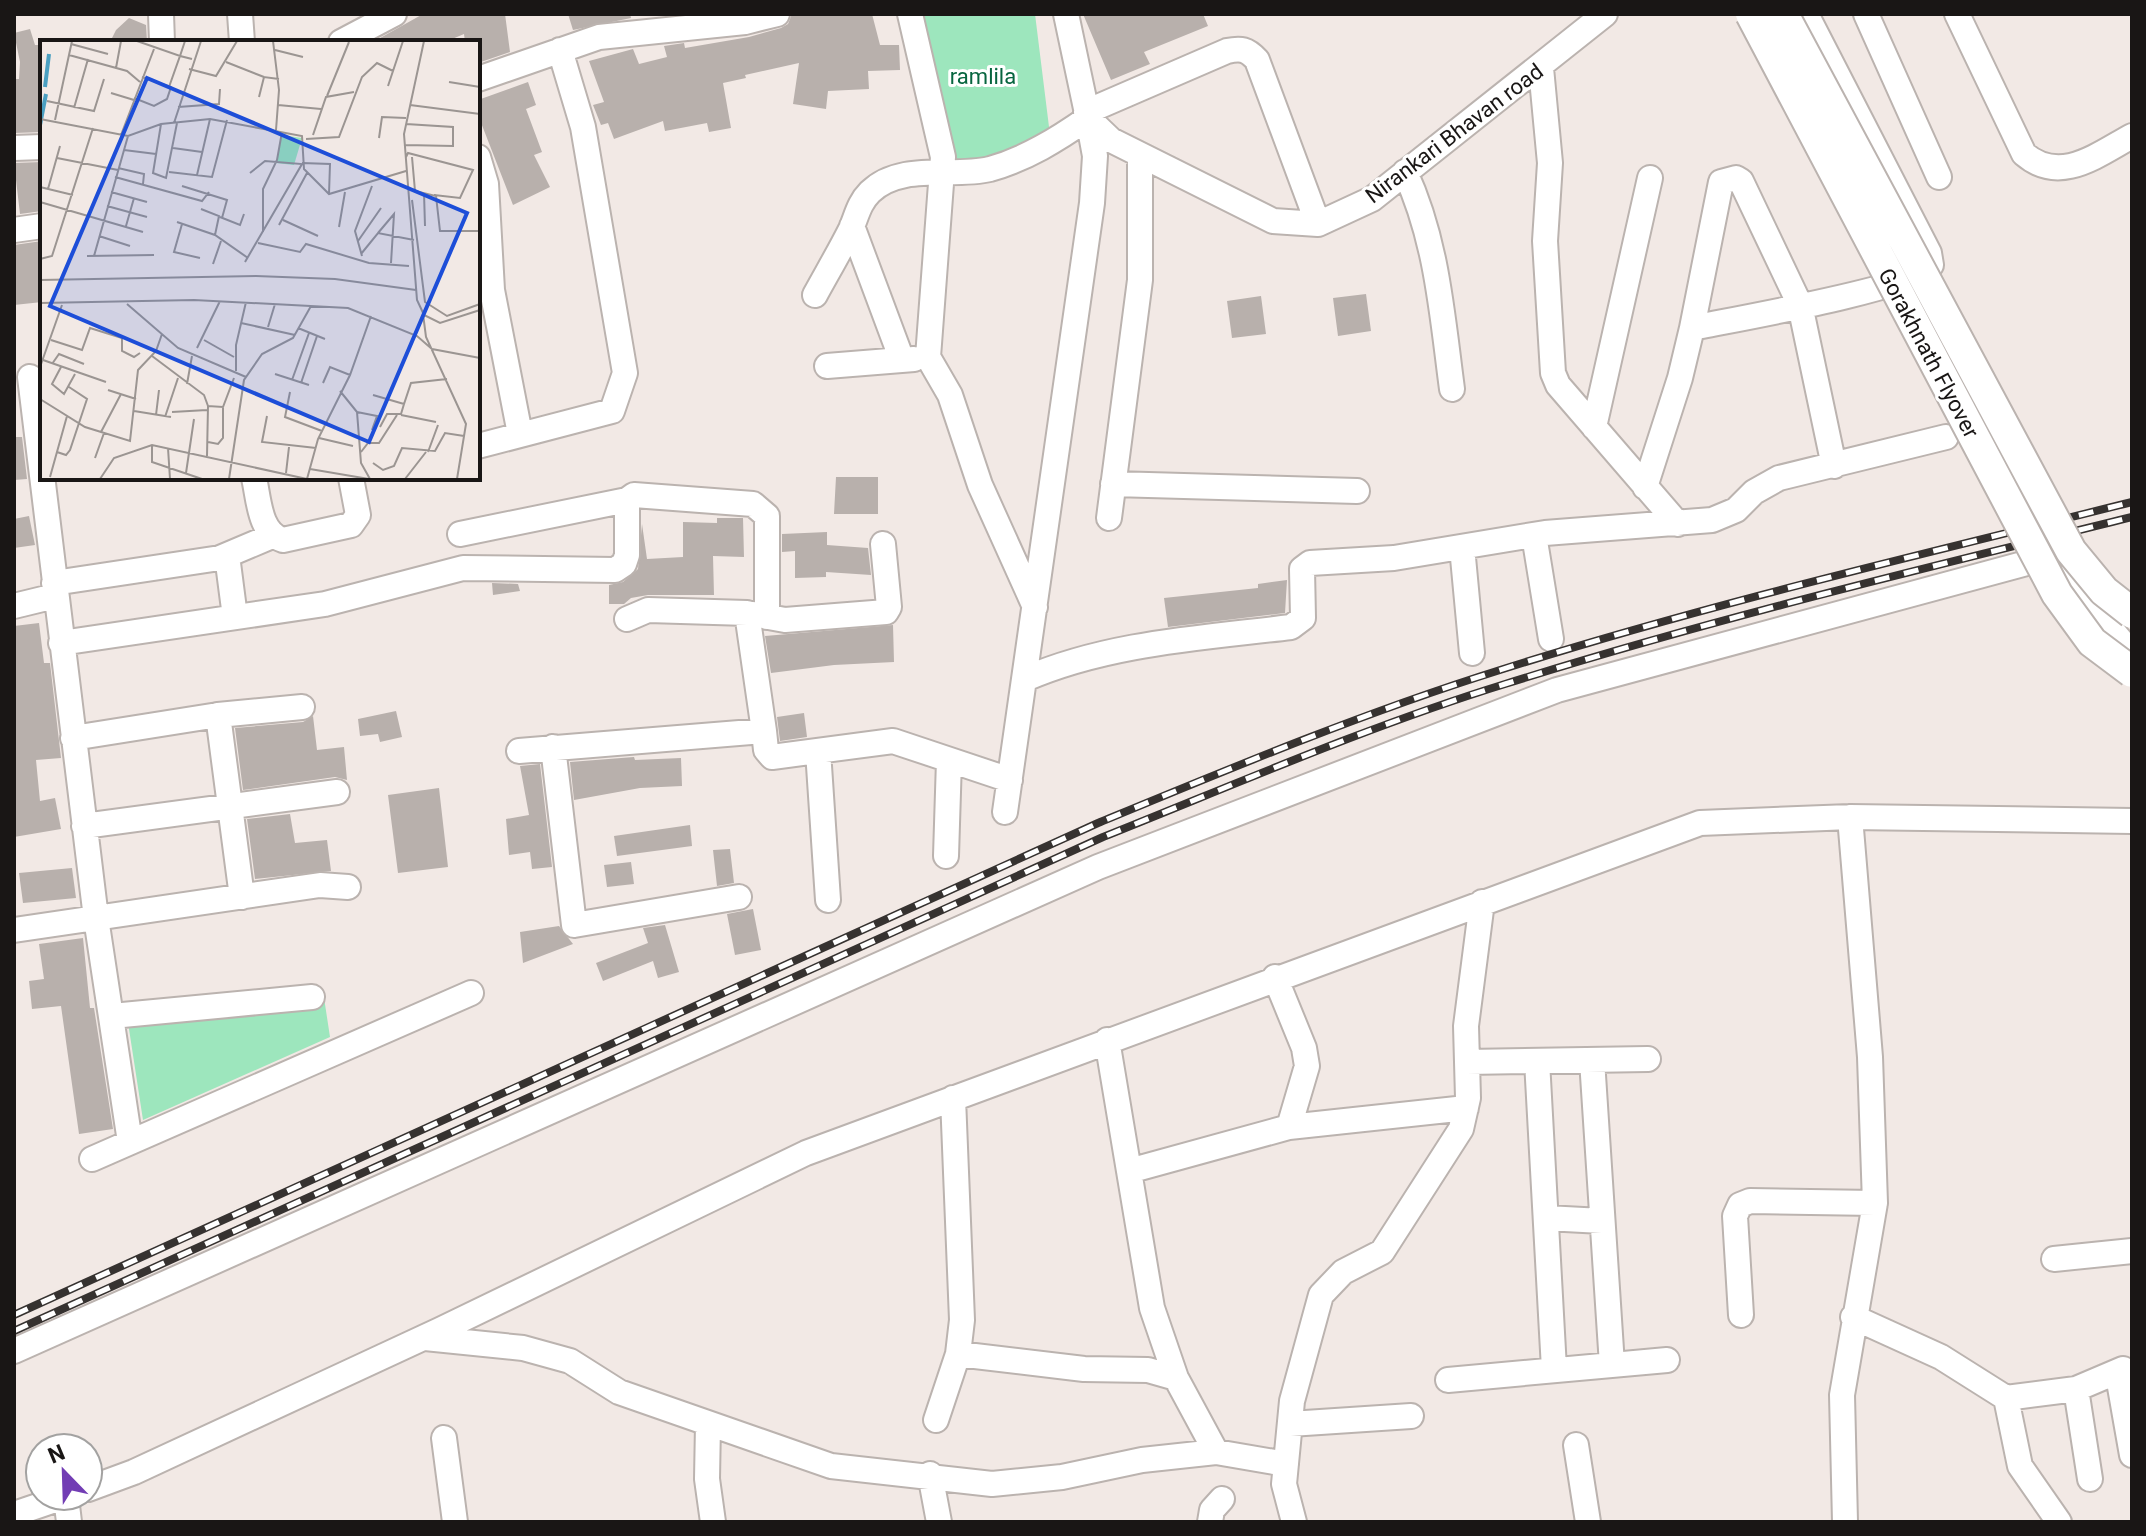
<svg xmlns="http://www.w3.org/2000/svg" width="2146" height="1536" font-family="Roboto,sans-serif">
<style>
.green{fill:#9de6bd}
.building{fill:#b8b0ac}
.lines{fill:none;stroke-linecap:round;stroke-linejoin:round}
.minor-casing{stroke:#bbb3af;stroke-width:28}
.minor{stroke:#fff;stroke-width:24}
.rail-casing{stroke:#363230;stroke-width:8}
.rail{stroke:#fff;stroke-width:5;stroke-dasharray:15;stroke-linecap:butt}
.major-bridge-casing{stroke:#bbb3af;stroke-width:34;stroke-linecap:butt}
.major-bridge{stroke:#fff;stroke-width:30}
.labels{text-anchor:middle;stroke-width:6;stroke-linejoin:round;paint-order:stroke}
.park-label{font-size:22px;fill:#07653f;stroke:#fff}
.street-label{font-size:22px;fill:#191615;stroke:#fff}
.inset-river{fill:none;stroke:#4a9fc1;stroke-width:4}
.inset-road{fill:none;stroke:#9b9592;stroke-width:2}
.view{fill:#1d4ed8;fill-opacity:0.15;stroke:#1d4ed8;stroke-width:4}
.inset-edge{fill:none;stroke:#191615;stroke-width:4}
</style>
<rect width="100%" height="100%" fill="#f2e9e5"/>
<path class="green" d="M910 14H1035L1051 143 942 172Z
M323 991 330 1037 143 1120 127 1016Z"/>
<path class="building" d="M423 14H505L510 52 478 63V42H465L464 34 445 42H373Z
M568 14H630L631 18 573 30Z
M792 14H872L880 45H899L900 70 868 71 869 89 828 91 826 109 793 104 799 63 745 75 746 78 723 83 731 128 709 132 707 123 665 131 663 121 614 139 608 123 601 125 593 105 604 102 589 61 633 49 639 64 667 57 664 46 684 43 685 48 749 37 781 28 788 24Z
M1083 14H1203L1208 26 1144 52 1150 64 1111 80Z
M129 18 146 25 147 42H110L116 30Z
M30 29 35 45H42V132L14 133V79H19L20 62 14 33Z
M528 82 536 105 526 109 542 152 534 155 550 187 513 205 478 115V100Z
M42 162V211L20 214 14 163Z
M42 241V302L14 305V245Z
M1366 294 1371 331 1338 336 1333 298Z
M1261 296 1266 334 1232 338 1227 301Z
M14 437H22L27 479 14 480Z
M836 477H878V514H834Z
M29 516 35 545 14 548V519Z
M717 518H743L744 557 713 556 714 595H648L631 598 624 604H609V585L623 582 638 569 642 524 647 559 683 557V522L717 523Z
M827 532V545L868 548 871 575 826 572V577L795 578V551L782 552V534Z
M1287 580 1285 613 1168 627 1164 598 1258 588V584Z
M492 583 518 584 520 591 493 595Z
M39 623 44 663H50L61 758 36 760 40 801 55 798 61 829 14 837V626Z
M893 625 894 662 834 665 771 673 765 636Z
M396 711 402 737 380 742 378 734 360 736 358 719Z
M804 713 807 737 780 741 777 717Z
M313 716 317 750 344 747 347 780 335 777 243 790 235 728 303 722Z
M634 757 635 760 681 758 682 786 640 788 574 800 570 762Z
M540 764 552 867 532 869 530 852 509 855 506 819 529 815 520 766Z
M439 788 448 867 398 873 388 795Z
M290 814 295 843 327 840 331 871 255 879 247 819Z
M690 825 692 846 617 856 614 836Z
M730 849 734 883 717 886 713 850Z
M631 862 634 884 607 887 604 865Z
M72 868 76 898 23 903 19 873Z
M753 909 761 950 735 955 727 914Z
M665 925 679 972 658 978 653 961 603 981 596 963 648 943 643 928Z
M559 926 573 944 523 963 520 932Z
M83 938 90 1008H94L113 1129 79 1134 61 1006 32 1009 29 981 44 979 39 944Z"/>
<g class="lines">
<defs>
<path id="minor" d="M161 14 162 42
M240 14 242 42
M910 14 943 157 928 357 950 395 980 485 1035 607
M1066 14 1088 118 1111 140 1273 221 1318 224 1372 199 1605 14
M1866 14 1939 177
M1957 14 2024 154C2060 185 2097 155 2132 136
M341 42 394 14
M1541 68 1550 163 1545 241 1553 373 1558 385 1678 524
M478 79 599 37 745 22 777 14
M1086 112 1227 51C1241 48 1247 49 1257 60L1318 224
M14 148 42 147
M478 157 486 184 492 290 520 434
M1405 172C1437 241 1442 314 1452 389
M852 226 902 360
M14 230 42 226
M815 295C827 273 840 251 851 229 857 215 859 203 870 192 901 162 953 178 990 169 1026 159 1058 139 1088 118L1095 156 1092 203 1005 812
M1692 328 1721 182 1736 178 1741 181 1800 305 1834 466
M827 366 914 359
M30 377 96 918 130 1142
M1594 427 1650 178
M478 446 612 411 625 373 583 127 560 50
M254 478C259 499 259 533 283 540L351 525 358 515 351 478
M1113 484 1357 491
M1645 487 1680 378 1692 328C1730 320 1917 288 1931 265L1929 253 1806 14
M1109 518 1140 280V157
M460 534 627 500 634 495 753 504 767 516V617
M1534 535 1551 639
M1462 547 1472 653
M220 558 272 536
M54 583 220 558 228 563 235 617
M14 606 55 596
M753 614 785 620 886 612 889 607 883 544
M627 619 648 610 747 613 764 731
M61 643 325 604 463 568 615 570 624 564 627 555V500
M1025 679C1108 643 1201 638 1291 627L1303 618 1302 569 1310 563 1394 558 1545 533 1712 520 1736 510 1754 492 1779 478 1946 437
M218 715 242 897
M73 738 218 715 302 707
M553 747 574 925 739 897
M519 751 764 731 766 750 772 757 893 741 1010 780
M818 751 828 900
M84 826 337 792
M946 856 949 760
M14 930 320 885 348 887
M1275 977 1304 1048 1307 1066 1289 1127
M112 1016 312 997
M1107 1040 1152 1308 1176 1378 1216 1452
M1592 1060 1612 1365
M1537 1061 1554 1369
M1467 1062 1648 1059
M92 1159 471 993
M1129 1171 1289 1127 1466 1108
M1546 1218 1602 1221
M2054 1259 2132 1251
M1741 1315 1735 1216 1740 1205 1750 1201 1875 1203
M1853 1317 1941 1357 2006 1398 2020 1466 2059 1522
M425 1338 523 1348 570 1361 619 1392 831 1466 992 1484 1062 1477 1142 1460 1216 1452 1286 1464
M14 1351 1098 867 1557 690 2045 558 2053 560 2132 654
M958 1354 1084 1369 1148 1370 1176 1378
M1448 1380 1667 1360
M2076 1389 2090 1479
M2006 1398 2076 1389 2123 1369 2120 1387 2132 1455
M936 1420 958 1354 962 1320 953 1098
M708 1424 707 1479 713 1522
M1290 1424 1411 1416
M444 1438 455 1522
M1576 1445 1588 1522
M930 1474 939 1522
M88 1489 134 1472 440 1330 806 1153 1700 823 1850 817 2132 821
M66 1497 69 1522
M14 1514 67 1496
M1210 1522 1212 1510 1222 1499
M1294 1522 1284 1484 1292 1401 1321 1295 1343 1272 1382 1252 1461 1129 1468 1098 1466 1026 1482 902
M1845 1522 1842 1395 1875 1203 1870 1057 1850 817"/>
</defs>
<use href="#minor" class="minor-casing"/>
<use href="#minor" class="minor"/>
<defs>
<path id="rail" d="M14 1315 1098 823C1231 768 1363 713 1500 670 1708 604 1920 555 2132 502
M14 1331 1103 837C1236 784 1369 726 1505 684 1712 619 1922 569 2132 517"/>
</defs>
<use href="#rail" class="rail-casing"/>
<use href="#rail" class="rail"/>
<defs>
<path id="major-bridge" d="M1751 14 2057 594 2092 642 2132 672
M1783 14 2071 551 2104 591 2132 613"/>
</defs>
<use href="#major-bridge" class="major-bridge-casing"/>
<use href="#major-bridge" class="major-bridge"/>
</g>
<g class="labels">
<g class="park-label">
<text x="983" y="84">ramlila</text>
</g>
<g class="street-label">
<text transform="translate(1454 133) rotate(-37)" y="8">Nirankari Bhavan road</text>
<text transform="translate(1929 353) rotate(62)" y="8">Gorakhnath Flyover</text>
</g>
</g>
<g transform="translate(40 40)">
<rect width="440" height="440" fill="#f2e9e5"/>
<path d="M242 95 262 98 254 125 236 123Z" fill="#9de6bd"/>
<path class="inset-river" d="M5 47 9 14M0 85 6 54"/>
<path class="inset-road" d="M97 1 140 16 145 1M233 1 239 50 236 90M384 1 364 94 377 260 384 275 400 283 440 270M31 4 68 14M235 10 263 17M29 15 87 31 100 42M186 22 224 37M76 28 81 1M149 29 176 36 197 1M409 42 440 47M348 46 363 1M129 47 140 16 152 19M71 53 94 60M287 56 309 2M219 57 224 37 239 39M94 58 114 66 127 59 131 47 102 37M7 61 54 71 64 39M238 65 281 69M370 65 440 74M138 67 179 64 180 49M34 68 48 19M0 79 88 96 121 84 170 79 262 96 264 129 289 154 366 131M15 80 32 1M134 83 161 1M121 84 113 133 126 138 137 83M81 95 114 9M273 95 286 57 314 52M339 98 342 77 366 78M266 99 299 97 322 37 337 23 353 31M365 105 413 106V87L366 84M133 108 162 112M84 110 116 114M366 117 368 113 433 130 420 158 394 155M372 117 375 151 396 156 400 191H440M17 118 78 130M262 123 290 124 289 154M78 128 104 134 103 144M129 132 172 137 187 80M157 135 170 79M75 137 162 161 169 152M142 146 187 160 182 178M0 147 33 155M8 149 20 106M71 152 107 162M384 153 385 186M372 160 385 262 407 276 440 264M0 162 103 192M67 166 107 177M161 169 179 176 175 195M180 177 200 185 204 174M243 180 278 196M137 182 175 195 208 218M142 184 134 212 160 218M239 185 267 133M86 186 94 158M299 187 305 152M223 192V149L237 120 242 92M338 193 354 174 351 223M59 196 90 206M318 201 341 168M218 203 260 212 266 204 329 223 369 226M321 214 338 193 374 200M47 216 114 215M54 216 88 96M322 216 315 191 332 146M0 219 12 216 53 88M205 222 262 124 225 121 210 133M173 224 181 201M0 240 216 236 295 239 376 250M0 263 154 260 308 268 377 296 392 309 440 318M87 264 138 308 206 337M383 274 386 297 426 384 417 439M201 283 255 295M228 287 235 264M258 288 285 299M11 300 42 310 50 288 82 298V311L94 317 100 313M164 300 194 317M157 308 180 261M112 316 164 355 168 366M3 320 66 342M12 324 19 314 44 324M0 327 22 265M21 327 12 344 24 354 35 334M196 331V305L206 262M235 334 269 345M252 340 269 293M261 343 277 296M283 343 290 327 310 335M147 344 152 316M68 350 96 359M300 351 317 372 321 423 330 439M250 352 245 377 282 391M333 355 364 364 371 343 407 339M0 359 45 387 90 401 98 330 116 311 122 294M94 371 131 377M132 372 167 370M317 372 337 376 332 390M116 375 119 350M361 375 396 382M227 376 222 402 276 408M125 377 138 338M340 387 347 374H361L364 364M61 392 81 354M279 398 313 406M168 402 178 404 183 398V368M112 405V422L162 439M128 408 130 439M17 412 26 415 30 410 47 359 29 347M321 412 328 403H339L357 375M388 412 398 385M167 416 168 366 183 367 194 338M55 418 64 393M333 423 343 430 354 426 362 408 395 411 405 393 424 396M270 429 329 439M146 433 154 379M246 433 249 407M10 437 27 376M60 439 74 418 112 405 267 439M189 439 204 340 222 314 253 298 271 266M267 439 278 399 310 335 331 276M365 439 386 412"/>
<path class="view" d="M107 38 427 173 329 402 10 266Z"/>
<rect width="440" height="440" class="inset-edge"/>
</g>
<rect width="2146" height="1536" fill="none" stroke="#191615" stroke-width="32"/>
<g transform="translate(64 1472) rotate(337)"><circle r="38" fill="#ffffff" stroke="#a3a2a1" stroke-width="2"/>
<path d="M0-6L14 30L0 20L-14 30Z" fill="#723db4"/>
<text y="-12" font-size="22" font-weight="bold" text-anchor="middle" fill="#191615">N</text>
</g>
</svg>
